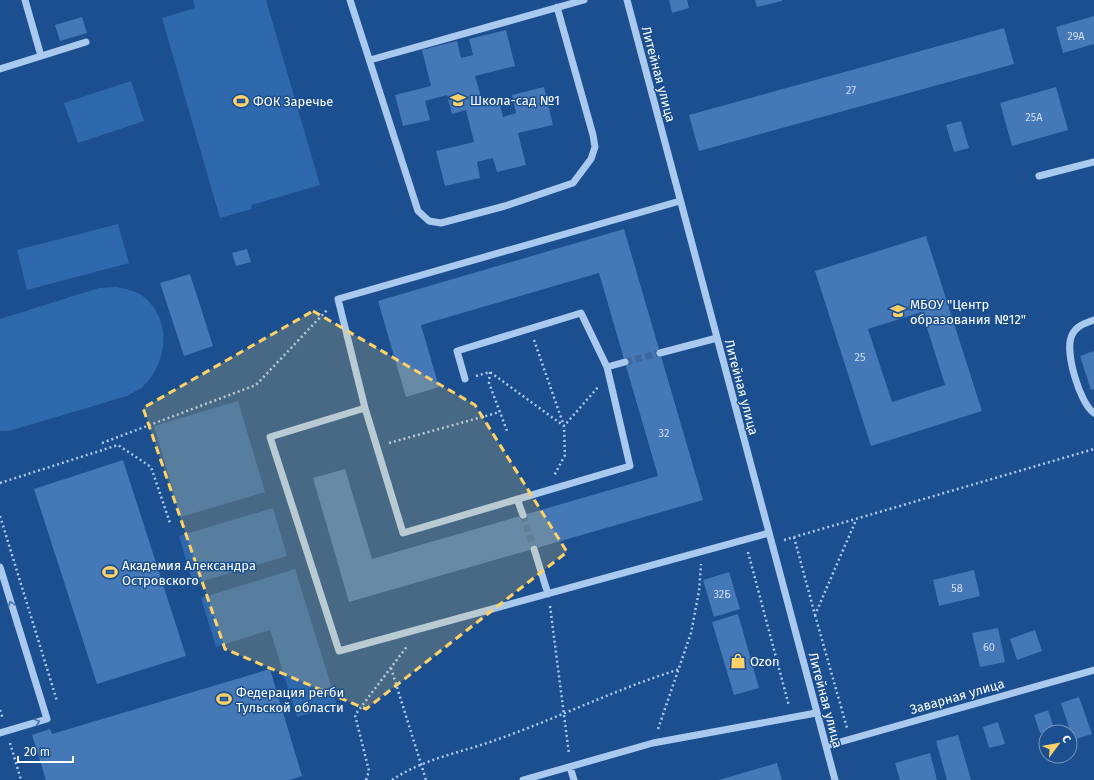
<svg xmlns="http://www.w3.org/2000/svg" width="1094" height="780" font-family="'Fira Sans',sans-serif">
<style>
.green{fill:#2e69ad}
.building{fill:#4478b7;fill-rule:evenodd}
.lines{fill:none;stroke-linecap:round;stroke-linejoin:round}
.minor-tunnel{stroke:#3d69a0;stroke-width:7;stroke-dasharray:7 3.5;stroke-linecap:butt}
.path{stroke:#a9c9ee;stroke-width:2.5;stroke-dasharray:2 3;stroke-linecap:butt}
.minor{stroke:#a9c9ee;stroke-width:7}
.oneway{stroke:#4674ac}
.marked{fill:#ffd166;fill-opacity:0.2;stroke:#ffd166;stroke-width:3;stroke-dasharray:8 5;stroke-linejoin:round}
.labels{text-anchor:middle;stroke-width:3;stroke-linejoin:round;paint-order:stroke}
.number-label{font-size:11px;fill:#d0dded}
.street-label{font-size:13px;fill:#fff;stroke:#1b4f8f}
.poi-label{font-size:13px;fill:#fff;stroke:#1b4f8f;text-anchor:start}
</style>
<rect width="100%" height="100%" fill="#1b4f8f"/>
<path class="green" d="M193 0H266L320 185 251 205 252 209 220 218 162 18 195 8Z
M131 81 144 121 78 143 64 103Z
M118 224 129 263 27 290 17 250Z
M116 287C126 289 138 291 145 298 173 321 167 367 141 388 137 391 131 393 127 396L9 431H0V319L99 288Z
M238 401 265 492 181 517 154 426Z
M273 508 287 556 193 584 179 536Z
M295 569 337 705 297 717 270 630 216 647 201 598Z"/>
<path class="building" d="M669 0H687L689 8 672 13Z
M755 0H782V1L757 7Z
M1094 16V44L1063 53 1056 27Z
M82 17 87 33 60 41 55 25Z
M1004 28 1014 64 699 151 689 115Z
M506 30 515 66 475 76 483 104 499 100 503 117 516 113 512 95 544 87 553 125 518 133 526 165 497 172 493 158 477 162 480 178 445 186 436 151 474 142 466 110 452 114 447 95 425 101 430 120 403 126 395 95 431 86 422 50 457 41 461 58 473 55 469 39Z
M1056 87 1068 130 1012 146 1000 103Z
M961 121 969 148 954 152 946 125Z
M624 229 703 500 349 602 313 478 345 469 372 559 658 476 599 273 421 325 439 387 406 397 378 301Z
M926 236 982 411 871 446 815 271ZM922 312 945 385 892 402 868 329Z
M247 249 251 262 236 266 232 253Z
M190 274 213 346 184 356 160 283Z
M1094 351V389L1091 390 1080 356Z
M123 460 186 656 97 684 34 489Z
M974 570 980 596 939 606 933 580Z
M729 572 740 609 714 617 703 580Z
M738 614 759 688 734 695 712 622Z
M998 628 1005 662 980 667 972 633Z
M1035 630 1042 651 1017 660 1010 639Z
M270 669 302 776 290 780H46L32 735 50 729 52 734Z
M1079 697 1092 734 1073 740 1061 703Z
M1048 710 1054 728 1040 733 1034 715Z
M998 722 1005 744 989 748 983 727Z
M958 735 971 780H947L936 741Z
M930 753 937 780H900L895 763Z
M777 763 782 780H719Z"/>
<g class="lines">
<path class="minor-tunnel" d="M625 362 660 353
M523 515 534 549"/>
<path class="path" d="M534 340 564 426 565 455 554 476
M490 372 489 383 507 431
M476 376 490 372 564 426 599 386
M102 443 256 385 328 309
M389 443 500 412
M0 483 118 445 151 467 170 523
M0 516 57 701
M794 537 815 615 856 520
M784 540 1094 449
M748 552 789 706
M550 606 569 754
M815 615 847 728
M391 668 426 780
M0 710 3 719
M658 729 691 633 699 591 701 564
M10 743 21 780
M366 780 369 771 355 715 408 645
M392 780C423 759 459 753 493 741 556 719 616 689 680 669"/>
<path class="minor" d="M25 0 41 56
M350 0 418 211 429 221 441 223 505 206 573 183 591 159 595 147 593 135 557 7
M627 0 835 780
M370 60 584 0
M0 69 86 42
M1039 176 1094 162
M680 201 338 299 365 408 270 437 339 651 769 533
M1094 320C1085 323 1076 326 1072 335 1064 351 1080 404 1094 413
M660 353 717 338
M465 379 457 351 581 313 607 367 625 362
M365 408 403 533 630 466 607 367
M517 499 523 515
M534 549 548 594
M0 567 47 719 0 733
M826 746 1094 670
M570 767 574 780
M523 780 653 743 816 713"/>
</g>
<defs><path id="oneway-chevron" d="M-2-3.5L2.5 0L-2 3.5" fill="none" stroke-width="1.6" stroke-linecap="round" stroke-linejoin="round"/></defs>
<g class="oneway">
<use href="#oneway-chevron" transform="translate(11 604) rotate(-107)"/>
<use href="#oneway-chevron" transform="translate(37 722) rotate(-17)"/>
</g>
<path class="marked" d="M313 311 475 405 567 552 366 709 225 649 143 408Z"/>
<defs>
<symbol id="school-bare" viewBox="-9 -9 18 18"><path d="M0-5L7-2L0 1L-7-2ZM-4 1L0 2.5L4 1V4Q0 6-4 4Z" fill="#ffd166" stroke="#1b4f8f" stroke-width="2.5" paint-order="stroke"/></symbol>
<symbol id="stadium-bare" viewBox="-9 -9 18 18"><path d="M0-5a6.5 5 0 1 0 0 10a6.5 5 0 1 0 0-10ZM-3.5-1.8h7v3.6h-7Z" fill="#ffd166" stroke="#1b4f8f" stroke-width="2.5" paint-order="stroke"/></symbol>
<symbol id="shop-bare" viewBox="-9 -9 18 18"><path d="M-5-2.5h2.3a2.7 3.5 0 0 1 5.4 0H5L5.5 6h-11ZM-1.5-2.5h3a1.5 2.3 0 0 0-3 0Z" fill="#ffd166" stroke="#1b4f8f" stroke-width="2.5" paint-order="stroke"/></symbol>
</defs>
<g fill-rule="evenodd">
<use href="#school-bare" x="447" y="89" width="22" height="22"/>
<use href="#stadium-bare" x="230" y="90" width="22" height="22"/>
<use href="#school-bare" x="887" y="300" width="22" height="22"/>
<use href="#stadium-bare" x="99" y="561" width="22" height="22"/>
<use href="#shop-bare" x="727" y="650" width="22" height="22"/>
<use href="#stadium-bare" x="213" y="688" width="22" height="22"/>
</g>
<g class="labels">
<g class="number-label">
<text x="1076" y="40">29А</text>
<text x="851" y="94">27</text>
<text x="1034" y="121">25А</text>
<text x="860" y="361">25</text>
<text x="664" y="437">32</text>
<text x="957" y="592">58</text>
<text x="722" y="598">32Б</text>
<text x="989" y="651">60</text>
</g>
<g class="street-label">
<text transform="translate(659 74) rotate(75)" y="5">Литейная улица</text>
<text transform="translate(742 387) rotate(75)" y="5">Литейная улица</text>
<text transform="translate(957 696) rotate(-16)" y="5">Заварная улица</text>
<text transform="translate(826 700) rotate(75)" y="5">Литейная улица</text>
</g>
<g class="poi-label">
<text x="470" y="105">Школа-сад №1</text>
<text x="253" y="106">ФОК Заречье</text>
<text x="910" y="309">МБОУ "Центр<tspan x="910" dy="15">образования №12"</tspan></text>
<text x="122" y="570">Академия Александра<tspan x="122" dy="15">Островского</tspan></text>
<text x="750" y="666">Ozon</text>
<text x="236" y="697">Федерация регби<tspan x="236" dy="15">Тульской области</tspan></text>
</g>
</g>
<g transform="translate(1058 744) rotate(58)"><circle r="19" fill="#1b4f8f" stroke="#7695bc"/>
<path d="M0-3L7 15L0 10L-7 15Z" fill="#ffd166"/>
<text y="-6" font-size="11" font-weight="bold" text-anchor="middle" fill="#ffffff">С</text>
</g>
<path d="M18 756v6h55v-6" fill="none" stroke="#ffffff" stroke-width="2"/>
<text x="24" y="756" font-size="12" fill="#ffffff" stroke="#1b4f8f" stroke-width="3" paint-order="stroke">20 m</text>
</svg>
